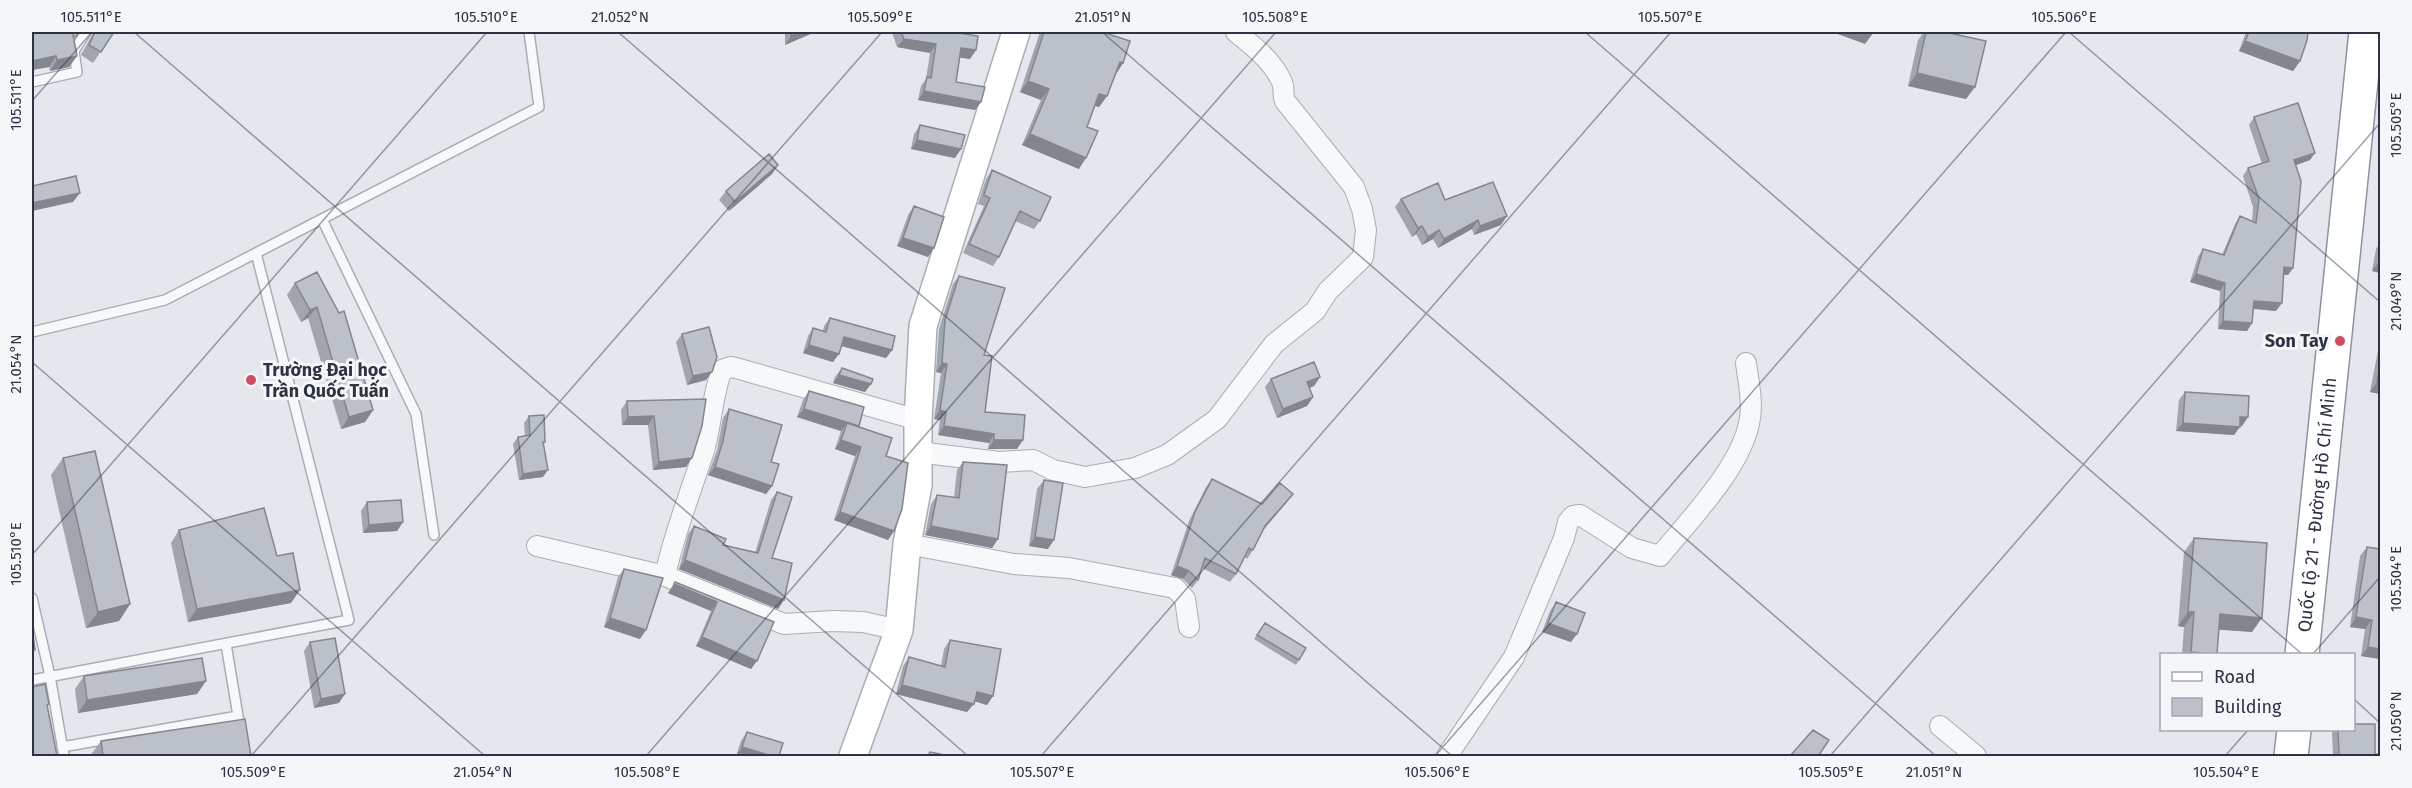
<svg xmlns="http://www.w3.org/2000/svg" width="2412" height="788" font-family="'Fira Sans',sans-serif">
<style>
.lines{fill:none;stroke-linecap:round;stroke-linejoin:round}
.lane-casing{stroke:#a9aeb6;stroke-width:12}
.street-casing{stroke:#a9aeb6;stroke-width:22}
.secondary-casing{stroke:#a9aeb6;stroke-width:30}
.highway-casing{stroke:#8c94a2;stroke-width:36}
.lane{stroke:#f7f8fa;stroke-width:9}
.street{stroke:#f7f8fa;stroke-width:20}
.secondary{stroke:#fff;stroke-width:27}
.highway{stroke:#fff;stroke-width:33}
.wall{fill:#a1a5ad}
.shaded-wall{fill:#83868d}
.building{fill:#bbc0c9;stroke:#83868d;stroke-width:1.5}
.ticks{fill:none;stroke:#2c3444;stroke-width:1.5;stroke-opacity:0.45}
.poi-dot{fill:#cb4f60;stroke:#f4f6f9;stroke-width:2}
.labels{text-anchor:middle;stroke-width:6;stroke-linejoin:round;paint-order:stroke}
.poi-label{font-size:18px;font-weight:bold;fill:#2c3444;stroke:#f4f6f9;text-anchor:end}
.street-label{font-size:18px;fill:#2c3444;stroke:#f4f6f9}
.neatline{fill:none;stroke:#2c3444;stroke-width:2}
.ticks-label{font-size:15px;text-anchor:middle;fill:#2c3444}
</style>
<rect width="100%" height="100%" fill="#e4e7ec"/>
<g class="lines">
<defs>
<path id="lane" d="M32 82 77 72 74 51 86 32
M322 219 416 414 434 535
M32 332 165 300 539 107 529 32
M32 598 50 676 64 756
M226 644 239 722
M32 680 349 620 256 253
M62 747 238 716"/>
<path id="street" d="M918 452 999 462 1033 460 1053 470 1085 477 1135 468 1167 455 1217 419 1274 344 1315 311 1328 291 1363 257 1366 230 1362 209 1354 187 1285 101C1282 94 1285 89 1282 82 1272 60 1254 47 1236 32
M907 544 1014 564 1069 568 1175 588 1185 599 1189 627
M537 546 665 576 784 624 833 621 863 622 899 630
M665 576C674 532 692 490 705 447 712 421 712 395 722 370L731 367 736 368 918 420
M1940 726 1976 756
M1447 756 1514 657 1564 538 1568 522 1573 516 1580 515 1632 548 1660 556C1690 519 1743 466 1750 418 1753 401 1748 380 1746 363"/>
<path id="secondary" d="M853 756 899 630 907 544 918 485V420L923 326 1016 32"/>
<g id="highway">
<path id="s1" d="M2302 654 2366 32"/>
<path d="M2291 756 2294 730"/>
</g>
</defs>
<use href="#lane" class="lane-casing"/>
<use href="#street" class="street-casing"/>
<use href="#secondary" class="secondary-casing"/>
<use href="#highway" class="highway-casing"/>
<use href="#lane" class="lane"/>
<use href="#street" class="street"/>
<use href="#secondary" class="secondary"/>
<use href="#highway" class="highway"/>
</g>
<path class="wall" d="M32 32H79L74 39 77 56 69 67 50 71 49 67 32 70Z
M92 32H114L93 63 81 55 93 33Z
M785 32H815L785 45Z
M892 32H953L976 50 970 59 960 57 956 82 981 102 975 110 918 100 921 86 926 79 930 53 897 47Z
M1040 32H1102L1123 63 1116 74 1107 96 1099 107 1095 106 1087 127 1079 169 1022 145 1041 100 1020 92Z
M1924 32H1945L1966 99 1908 86 1918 40Z
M2246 32H2308L2300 61 2293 71 2239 51Z
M2254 117 2310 160 2296 165 2293 268 2288 275H2284L2276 311 2253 309 2252 323 2247 331 2218 329 2220 291 2190 282 2198 257 2203 249 2222 255 2235 224 2240 216 2252 221 2253 207 2243 176 2248 168 2262 164 2249 125Z
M920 125 955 158 911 149 914 134Z
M778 165 772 174 729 211 719 200 726 191Z
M992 170 1040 221 1034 229 1015 221 999 257 993 266 963 253 984 206 978 204 986 179Z
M1401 199 1445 200 1501 225 1474 235 1472 229 1438 248 1433 239 1422 245 1416 234 1412 237 1395 207Z
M914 206 934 248 928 257 897 246 908 215Z
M2380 243V273L2372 271 2376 249Z
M317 272 373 410 365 422 341 429 308 318 301 322 287 295 295 283Z
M959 276 984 355 985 412 1017 449H988L989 443 938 435 940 420 934 419 941 373 936 372 939 329 953 284Z
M830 318 892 350 886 358 841 346 833 362 803 353 808 336 813 328 823 331 824 326Z
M682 334 706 380 687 385 676 342Z
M2380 340V394L2370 392Z
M842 368 865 392 833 383 835 377Z
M1320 377 1314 386 1309 388 1313 397 1307 406 1277 418 1265 387 1271 379Z
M809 391 858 426 886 456 894 531 888 540 834 520 855 456 835 449 841 431 797 417 803 400Z
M2185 392 2248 417 2242 426H2240L2234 435 2176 431 2179 400Z
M627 401 702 426 686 467 653 470 648 425H622L621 410Z
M729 409 772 486 766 494 708 475 717 450 723 418Z
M529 416 545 442 544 444 543 477 519 480 513 444 518 437 525 436 524 423Z
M63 458 130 604 119 621 86 628 51 475Z
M963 462 998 539 992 548 925 535 931 504 937 495 954 497 957 470Z
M1212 479 1262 504 1286 503 1263 530 1253 550 1247 559 1245 557 1236 574 1230 582 1202 568 1198 580 1192 588 1183 579 1171 575 1189 521 1206 487Z
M1044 480 1048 549 1029 546 1037 489Z
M777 492 772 558 784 600 778 609 679 569 688 534 694 526 723 545 755 553 771 500Z
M367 502 403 522 397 531 363 533 361 511Z
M179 530 277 556 291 603 188 622 171 543Z
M2194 538 2252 632 2219 629 2217 654H2224H2182L2184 627 2178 626 2184 552Z
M2367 547 2380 549V659L2361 656 2365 629 2350 627 2360 556Z
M624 569 640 639 604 627 618 577Z
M675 582 774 622 751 669 696 646 711 611 668 593Z
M1556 602 1571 642 1542 632 1550 611Z
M1265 623 1306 648 1296 665 1254 639Z
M950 640 993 696 987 705 974 701 967 712 896 694 903 666 909 657 941 666 944 649Z
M310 642 339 703 314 708 304 651Z
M84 676 206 681 197 694 78 713 75 689Z
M2334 729H2354L2377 756H2333L2332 733Z
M747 732 783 743 736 756 741 741Z
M101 741 251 756H90Z"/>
<path class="shaded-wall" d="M801 32H815L785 45 791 36Z
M1832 32H1874L1865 44Z
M904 39 936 44 930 53 897 47Z
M2245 41 2300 61 2293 71 2239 51Z
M961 48 976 50 970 59 955 57Z
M56 56 49 67 32 70V61Z
M77 56 69 67 50 71 57 60Z
M1120 62 1123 63 1116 74Z
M1917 73 1975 87 1966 99 1908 86Z
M1028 81 1049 89 1041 100 1020 92Z
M924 91 981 102 975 110 918 100Z
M1099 94 1107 96 1099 107 1091 105Z
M1030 134 1086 158 1079 169 1022 145Z
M917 140 961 149 955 158 911 149Z
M2315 153 2310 160 2288 168 2294 160Z
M778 165 772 174 729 211 735 202Z
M80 193 73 202 32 211V203Z
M1507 216 1501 225 1474 235 1480 226Z
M1478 220 1472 229 1438 248 1444 239Z
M1422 226 1416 234 1412 237 1418 228Z
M1439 230 1433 239 1422 245 1428 237Z
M903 238 934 248 928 257 897 246Z
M2379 262H2380V273L2372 271Z
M2284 267 2293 268 2288 275 2279 274Z
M2196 274 2225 283 2220 291 2190 282Z
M2254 301 2282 303 2276 311 2248 308Z
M317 307 308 318 301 322 310 310Z
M2223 321 2252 323 2247 331 2218 329Z
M844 337 892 350 886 358 838 345Z
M809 345 839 354 833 362 803 353Z
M942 363 947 364 941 373 936 372Z
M712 372 706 380 687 385 693 376Z
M839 375 871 384 865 392 833 383Z
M1320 377 1314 386 1301 391 1307 382Z
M2377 382 2380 383V394L2370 392Z
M1313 397 1307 406 1277 418 1283 409Z
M804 409 859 426 847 423 841 431 797 417Z
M373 410 365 422 341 429 349 417Z
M940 410 946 412 940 420 934 419Z
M654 416 648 425H622L628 417Z
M2240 417H2248L2242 426 2234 425Z
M2183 423 2240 427 2234 435 2176 431Z
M944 426 994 434 989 443 938 435Z
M841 440 861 447 855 456 835 449Z
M994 440H1023L1017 449H988Z
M692 458 686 467 653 470 659 462Z
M715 467 772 486 766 494 708 475Z
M548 470 543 477 519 480 523 474Z
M1293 494 1286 503 1259 535 1265 526Z
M840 512 894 531 888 540 834 520Z
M403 522 397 531 363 533 369 525Z
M931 526 998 539 992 548 925 535Z
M1035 537 1054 540 1048 549 1029 546Z
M685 560 784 600 778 609 679 569Z
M1177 566 1189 571 1183 579 1171 575Z
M674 584 717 602 711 611 668 593Z
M300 590 291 603 188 622 197 609Z
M130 604 119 621 86 628 98 612Z
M2188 612H2194L2184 627 2178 626Z
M2220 614 2262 618 2252 632 2210 629Z
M2356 617 2372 620 2365 629 2350 627Z
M610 618 646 630 640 639 604 627Z
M1548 623 1577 634 1571 642 1542 632Z
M702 637 757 661 751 669 696 646Z
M2368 647 2380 649V659L2361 656Z
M2191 652 2201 653 2199 654H2190Z
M206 681 197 694 78 713 87 700Z
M902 685 974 704 967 712 896 694Z
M977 692 993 696 987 705 971 700Z
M345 694 339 703 314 708 321 699Z
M742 747 772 756H736Z"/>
<path class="building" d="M32 32H79L76 37 73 35 77 56 57 60 56 56 32 61Z
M95 32H114L101 52 89 45Z
M791 32H801L791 36Z
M901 32H953L978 36 976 50 961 48 956 82 985 87 981 102 924 91 927 77 931 78 936 44 904 39Z
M1044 32H1102L1130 41 1123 63 1120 62 1107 96 1099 94 1087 127 1098 131 1086 158 1030 134 1049 89 1028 81Z
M1926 32H1945L1986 41 1975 87 1917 73Z
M2249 32H2308L2307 40 2300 61 2245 41Z
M2298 103 2315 153 2294 160 2301 181 2293 268 2284 267 2282 303 2254 301 2252 323 2223 321 2225 283 2196 274 2203 249 2224 255 2240 216 2256 223 2259 199 2248 168 2269 161 2254 117Z
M920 125 965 135 961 149 917 140Z
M769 154 778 165 735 202 726 191Z
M992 170 1051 197 1040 221 1020 211 999 257 969 244 990 198 984 195Z
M76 176 80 193 32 203V186Z
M1493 182 1507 216 1480 226 1478 220 1444 239 1439 230 1428 237 1422 226 1418 228 1401 199 1438 183 1445 200Z
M914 206 944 217 934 248 903 238Z
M317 272 339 313 344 311 373 410 349 417 317 307 310 310 295 283Z
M959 276 1005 288 984 355 992 356 985 412 1025 415 1023 440H994V434L944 426 946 412 940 410 947 364 942 363 945 320Z
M830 318 895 336 892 350 844 337 839 354 809 345 813 328 826 332Z
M709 327 717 357 712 372 693 376 682 334Z
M1314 362 1320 377 1307 382 1313 397 1283 409 1271 379Z
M2380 363V383L2377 382Z
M842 368 873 379 871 384 839 375Z
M809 391 864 407 859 426 804 409Z
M2185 392 2249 396 2248 417H2240V427L2183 423Z
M706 399 702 426 692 458 659 462 654 416 628 417 627 401Z
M729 409 782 425 771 462 779 464 772 486 715 467 723 441Z
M544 415 545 442H543L548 470 523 474 518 437 530 435 529 416Z
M847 423 892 438 886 456 908 463 902 509 894 531 840 512 861 447 841 440Z
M95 451 130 604 98 612 63 458Z
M963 462 1007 465 998 539 931 526 937 495 959 498Z
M1212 479 1262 504 1280 483 1293 494 1265 526 1253 550 1249 548 1236 574 1205 558 1198 580 1189 571 1177 566 1195 512Z
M1044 480 1063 483 1054 540 1035 537Z
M777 492 792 497 772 558 792 563 784 600 685 560 694 526 726 539 723 545 758 553Z
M401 500 403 522 369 525 367 502Z
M264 508 277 556 293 553 300 590 197 609 179 530Z
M2194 538 2267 543 2262 618 2220 614 2217 654H2224H2201V653L2191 652 2194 612H2188Z
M2367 547 2380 549V649L2368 647 2372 620 2356 617Z
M624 569 663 578 646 630 610 618Z
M675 582 774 622 757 661 702 637 717 602 674 584Z
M1556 602 1585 613 1577 634 1548 623Z
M1265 623 1306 648 1299 660 1257 635Z
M32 626 35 650H32Z
M335 638 345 694 321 699 310 642Z
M950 640 1001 649 993 696 977 692 974 704 902 685 909 657 945 667Z
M202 658 206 681 87 700 84 676Z
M45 684 49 704 47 705 57 756H32V687Z
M245 719 251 756H103L101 741Z
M2354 724H2375V754H2377V756H2339L2338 729H2354Z
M1813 730 1829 740 1819 755 1821 756H1790Z
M747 732 783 743 779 756H772L742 747Z
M930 752 949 756H928Z"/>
<path class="ticks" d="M134 32 968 756M618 32 1452 756M1102 32 1936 756M1585 32 2302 654M2069 32 2380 302M32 101 92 32M32 362 485 756M32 555 487 32M2313 654 2380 577M2354 699 2380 723M251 756 882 32M646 756 1276 32M1041 756 1671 32M1435 756 2066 32M1830 756 2380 123M2225 756 2248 730"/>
<g class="poi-dot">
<circle cx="2340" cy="341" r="6"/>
<circle cx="251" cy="380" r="6"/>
</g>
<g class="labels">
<g class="poi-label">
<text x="2328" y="347">Son Tay</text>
<text x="263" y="376" text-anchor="start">Trường Đại học<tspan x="263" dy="21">Trần Quốc Tuấn</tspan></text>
</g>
<g class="street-label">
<text dy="6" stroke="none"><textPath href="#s1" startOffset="150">Quốc lộ 21 - Đường Hồ Chí Minh</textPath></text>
</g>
</g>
<rect width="2412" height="788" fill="none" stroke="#f4f6f9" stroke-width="66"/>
<rect x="2160" y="653" width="195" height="78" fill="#f4f6f9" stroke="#a4a8b1" stroke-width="1.5"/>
<rect x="2172" y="672" width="30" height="9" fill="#ffffff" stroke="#a4a8b1" stroke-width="1.5"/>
<text x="2214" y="683" font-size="18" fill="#2c3444">Road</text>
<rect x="2172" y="698" width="30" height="18" fill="#bbc0c9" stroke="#a4a8b1" stroke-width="1.5"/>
<text x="2214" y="713" font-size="18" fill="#2c3444">Building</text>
<rect x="33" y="33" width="2346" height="722" class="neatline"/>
<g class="ticks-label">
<text x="91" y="22">105.511°E</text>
<text x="486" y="22">105.510°E</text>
<text x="620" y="22">21.052°N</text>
<text x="880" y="22">105.509°E</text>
<text x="1103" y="22">21.051°N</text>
<text x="1275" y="22">105.508°E</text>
<text x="1670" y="22">105.507°E</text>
<text x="2064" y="22">105.506°E</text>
<text transform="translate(16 100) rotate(-90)" y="5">105.511°E</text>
<text transform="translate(2396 125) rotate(-90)" y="5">105.505°E</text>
<text transform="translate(2396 301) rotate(-90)" y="5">21.049°N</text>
<text transform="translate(16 364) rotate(-90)" y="5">21.054°N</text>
<text transform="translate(16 554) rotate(-90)" y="5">105.510°E</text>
<text transform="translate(2396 579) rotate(-90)" y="5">105.504°E</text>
<text transform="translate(2396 721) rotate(-90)" y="5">21.050°N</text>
<text x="253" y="777">105.509°E</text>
<text x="483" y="777">21.054°N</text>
<text x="647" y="777">105.508°E</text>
<text x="1042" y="777">105.507°E</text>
<text x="1437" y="777">105.506°E</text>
<text x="1831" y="777">105.505°E</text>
<text x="1934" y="777">21.051°N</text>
<text x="2226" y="777">105.504°E</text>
</g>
</svg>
